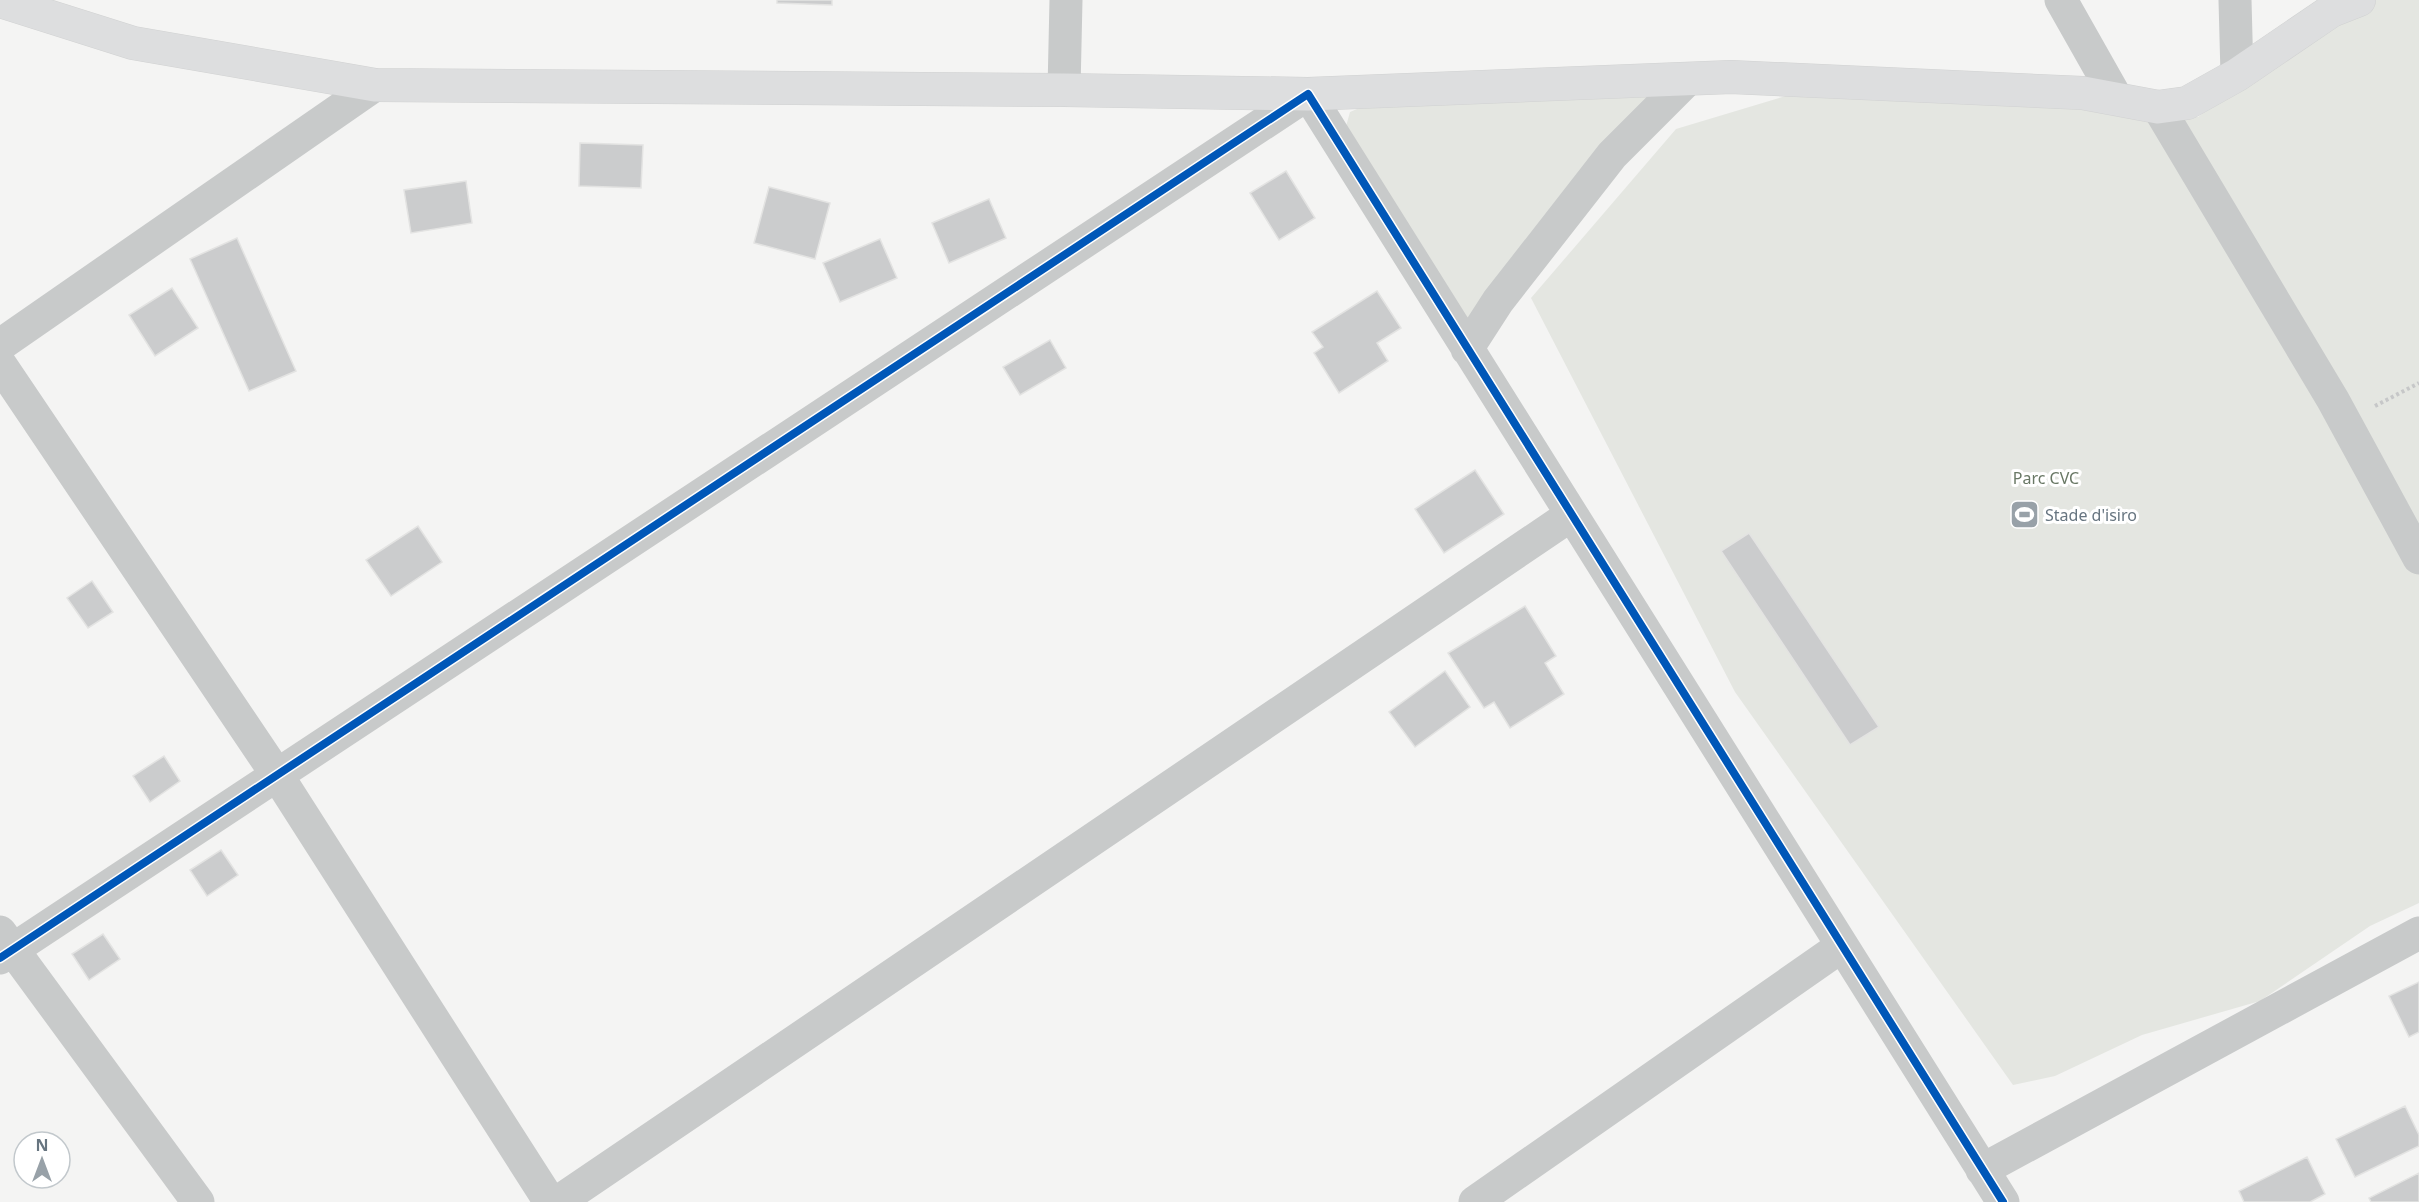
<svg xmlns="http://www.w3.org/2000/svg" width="2419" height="1202" font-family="'Noto Sans',sans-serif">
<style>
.green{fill:#e4e6e1}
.building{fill:#cbcccd;stroke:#e3e3e2;stroke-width:1.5}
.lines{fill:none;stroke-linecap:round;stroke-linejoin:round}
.major-casing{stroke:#d1d2d2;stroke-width:34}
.path{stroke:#c6c7c8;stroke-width:4;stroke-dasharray:3 3;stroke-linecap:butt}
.minor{stroke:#c8caca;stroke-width:33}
.major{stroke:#dddedf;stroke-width:33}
.cycleway-casing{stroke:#fff;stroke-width:11}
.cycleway{stroke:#0057b8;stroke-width:8}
.labels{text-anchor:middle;stroke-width:6;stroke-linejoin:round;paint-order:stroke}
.park-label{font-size:16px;fill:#697865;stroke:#fff}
.poi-label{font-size:16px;fill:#677580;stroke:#fff;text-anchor:start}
</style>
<rect width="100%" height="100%" fill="#f4f4f3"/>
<path class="green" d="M2362 0H2419V903L2370 926 2260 1001 2142 1035 2055 1076 2013 1085 1735 692 1531 298 1676 129 1799 92 2016 100 2198 117 2331 11Z
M1656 92 1467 329 1345 130 1350 112 1371 103Z"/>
<path class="building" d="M777 0H832V5L777 3Z
M580 143 643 145 641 188 579 186Z
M1286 171 1315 218 1279 240 1250 193Z
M466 181 472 223 411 233 404 190Z
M769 187 830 203 815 259 754 243Z
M989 199 1006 238 949 263 932 223Z
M237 238 296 371 249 391 190 259Z
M880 239 897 278 840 302 823 263Z
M172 288 198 328 155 356 129 315Z
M1377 291 1401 328 1377 343 1388 361 1339 393 1314 353 1323 347 1312 332Z
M1050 340 1066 368 1020 395 1003 367Z
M1475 470 1504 514 1444 553 1415 509Z
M418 526 442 562 391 596 366 560Z
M1749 533 1879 727 1850 745 1721 551Z
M92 581 113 612 88 628 67 598Z
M1525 606 1556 656 1545 663 1564 694 1510 728 1494 702 1484 708 1448 653Z
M1445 671 1470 707 1415 747 1389 712Z
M164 756 180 781 150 802 133 776Z
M221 850 238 875 207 896 190 870Z
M103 934 120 959 89 980 72 954Z
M2419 982V1032L2409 1037 2389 996Z
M2405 1106 2419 1135V1146L2355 1177 2336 1139Z
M2307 1157 2325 1194 2310 1202H2244L2239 1191Z
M2419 1173V1202H2371L2369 1198Z"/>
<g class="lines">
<defs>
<path id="major" d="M0 1 133 43 375 85 1064 90 1308 94 1731 77 2083 93 2158 107 2187 103 2237 75 2331 11 2359 0"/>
</defs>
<use href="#major" class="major-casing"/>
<path class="path" d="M2375 406 2419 383"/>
<path class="minor" d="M2061 0 2117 99
M2235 0 2237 75
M1064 90 1066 0
M2158 107 2333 400 2419 558
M0 345 375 85
M1467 349 1498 301 1612 155 1688 79
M0 364 277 775 550 1202
M0 932 198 1202
M0 958 1308 94 2003 1202
M1982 1170 2419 933
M558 1202 1571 515
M1475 1202 1842 946"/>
<use href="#major" class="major"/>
<defs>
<path id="cycleway" d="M0 958 1308 94 2003 1202"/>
</defs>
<use href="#cycleway" class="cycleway-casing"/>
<use href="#cycleway" class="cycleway"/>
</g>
<defs>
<symbol id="stadium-square" viewBox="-11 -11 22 22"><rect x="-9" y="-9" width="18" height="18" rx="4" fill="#98a1a8" stroke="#fff"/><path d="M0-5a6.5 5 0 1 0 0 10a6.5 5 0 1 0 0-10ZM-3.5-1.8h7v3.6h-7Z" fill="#fff"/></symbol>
</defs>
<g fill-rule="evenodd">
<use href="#stadium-square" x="2008" y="498" width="33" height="33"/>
</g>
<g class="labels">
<g class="park-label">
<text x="2046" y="484">Parc CVC</text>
</g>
<g class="poi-label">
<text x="2045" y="521">Stade d'isiro</text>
</g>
</g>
<g transform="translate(42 1160)"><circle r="28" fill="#ffffff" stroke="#c2c8cc" stroke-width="1.5"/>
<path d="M0-4.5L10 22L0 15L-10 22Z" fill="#98a1a8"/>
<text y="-9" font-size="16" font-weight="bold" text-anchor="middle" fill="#677580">N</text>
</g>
</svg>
